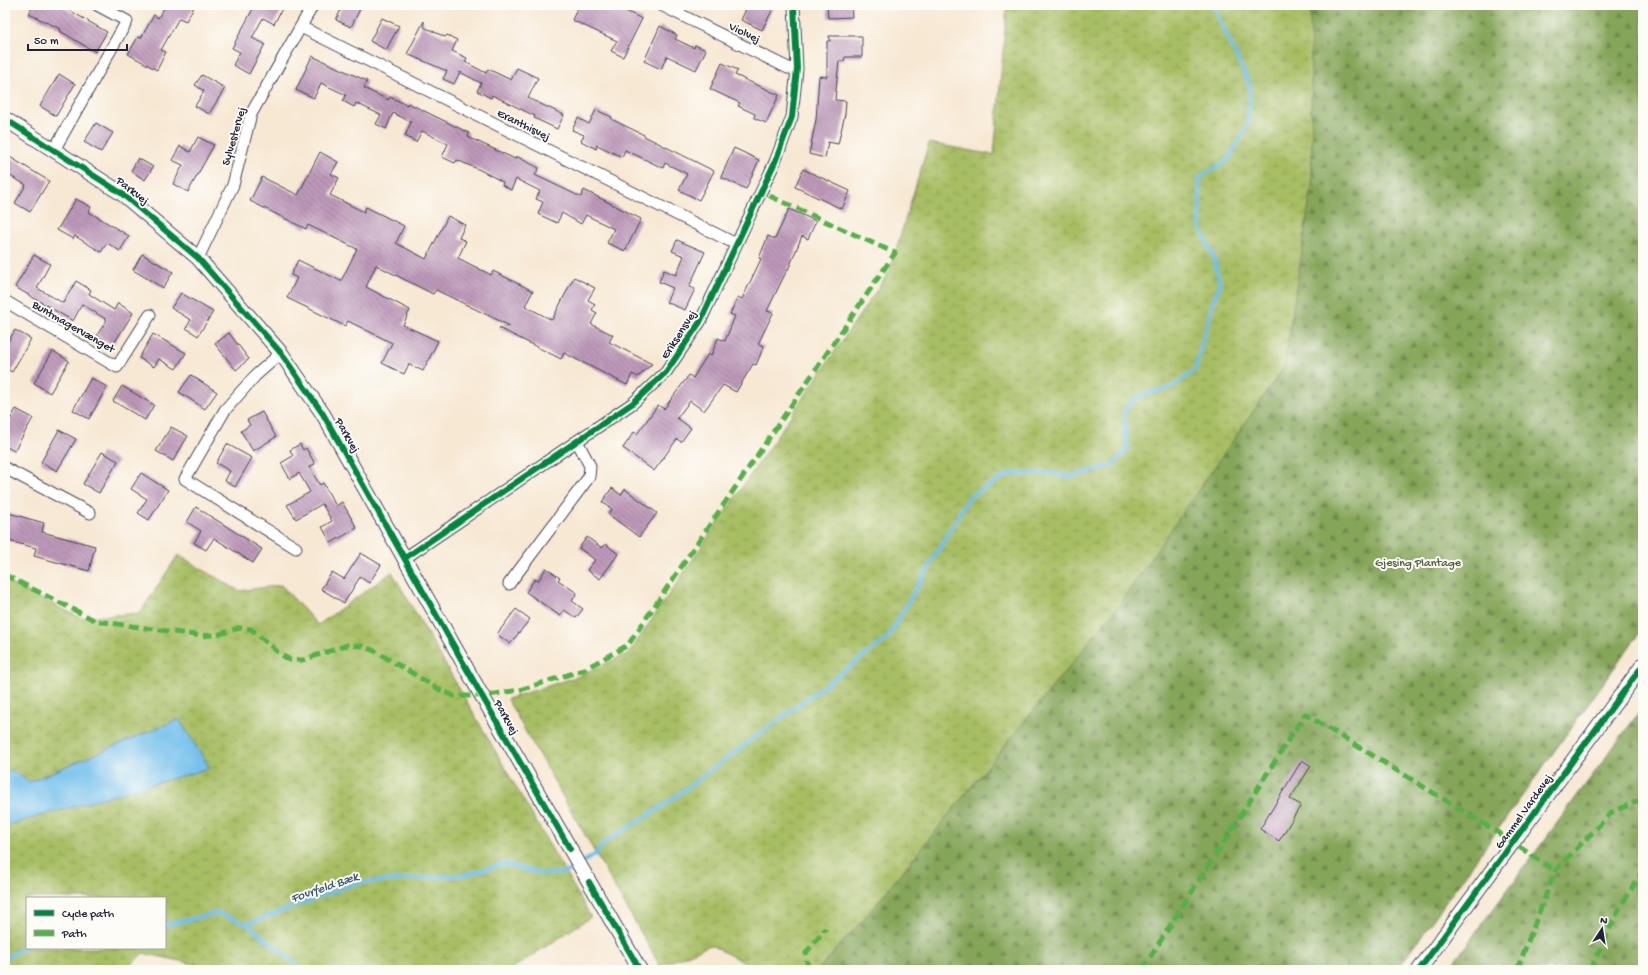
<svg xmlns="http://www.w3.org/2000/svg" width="1648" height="975" font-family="'Gochi Hand',sans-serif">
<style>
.forest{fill:url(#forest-firs);stroke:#54644a}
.wetland{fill:url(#wetland-marsh);stroke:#64704f;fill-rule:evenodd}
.water{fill:#72bfec;stroke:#4a7094}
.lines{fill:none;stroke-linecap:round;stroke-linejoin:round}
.stream{stroke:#72bfec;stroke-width:4}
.building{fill:url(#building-back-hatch)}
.minor-casing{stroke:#424052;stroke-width:13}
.tertiary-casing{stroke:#424052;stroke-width:16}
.minor{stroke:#fff;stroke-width:11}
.tertiary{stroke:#fff;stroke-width:14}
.quiet{stroke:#55b146;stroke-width:5;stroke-dasharray:10 5;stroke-linecap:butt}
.cycleway-casing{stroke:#fdfcf7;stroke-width:8}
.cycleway{stroke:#00873e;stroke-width:6}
.labels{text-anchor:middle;stroke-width:4;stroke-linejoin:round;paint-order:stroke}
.street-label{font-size:12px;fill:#22223b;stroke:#fdfcf7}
.park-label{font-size:12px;fill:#515949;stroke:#fdfcf7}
.water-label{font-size:13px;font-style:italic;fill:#3e5979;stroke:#fdfcf7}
</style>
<defs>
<pattern id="forest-firs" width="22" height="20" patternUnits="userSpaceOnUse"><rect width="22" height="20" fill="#85a559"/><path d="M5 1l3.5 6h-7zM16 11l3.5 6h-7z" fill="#6c864b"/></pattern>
<pattern id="wetland-marsh" width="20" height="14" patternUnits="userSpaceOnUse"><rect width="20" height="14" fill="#a7be63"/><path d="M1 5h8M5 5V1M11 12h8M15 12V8" fill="none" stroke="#8fa357"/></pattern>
<pattern id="building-back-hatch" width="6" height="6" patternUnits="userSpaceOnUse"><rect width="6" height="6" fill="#bd99b9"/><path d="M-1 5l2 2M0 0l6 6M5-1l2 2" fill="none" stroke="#997c98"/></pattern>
</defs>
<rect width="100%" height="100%" fill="#fdfcf7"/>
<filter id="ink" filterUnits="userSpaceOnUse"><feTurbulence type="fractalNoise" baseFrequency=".025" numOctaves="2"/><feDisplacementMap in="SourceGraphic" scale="8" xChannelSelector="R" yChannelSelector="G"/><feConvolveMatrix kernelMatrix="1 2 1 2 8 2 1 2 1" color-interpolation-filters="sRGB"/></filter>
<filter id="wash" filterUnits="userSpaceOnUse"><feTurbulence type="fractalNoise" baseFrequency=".012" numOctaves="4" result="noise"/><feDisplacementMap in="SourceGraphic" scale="16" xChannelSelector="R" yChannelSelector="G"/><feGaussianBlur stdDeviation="0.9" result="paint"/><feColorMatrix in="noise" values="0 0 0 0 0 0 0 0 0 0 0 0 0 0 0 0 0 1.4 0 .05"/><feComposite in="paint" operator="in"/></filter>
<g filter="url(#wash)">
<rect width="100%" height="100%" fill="#f7e8d3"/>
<path class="forest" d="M1310 5H1643V628L1397 970H818L868 914 1118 606 1284 367 1312 184Z
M1643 707V970H1448Z"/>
<path class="wetland" d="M1007 5H1310L1312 184 1284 367 1118 606 868 914 818 970H758L711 945 660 966 507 699 576 677 629 653 889 272 929 143 994 155Z
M178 555 239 591 281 585 318 625 392 572 591 917 510 970H221L143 953 126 970H5V581L81 618 140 613ZM27 898H165V948H27Z"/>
<path class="water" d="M179 719 210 768 5 826V772L11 770 29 782Z"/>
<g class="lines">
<path class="stream" d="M247 924 303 970
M165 925 217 913 247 924 357 883 463 875 505 864 542 874 565 873 596 854 604 843 663 806 887 639 969 497 1009 474 1049 473 1070 477 1111 466 1127 450 1124 411 1137 397 1172 387 1195 370 1212 306 1220 284 1214 258 1200 227 1199 178 1228 160 1248 125 1250 86 1213 5
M5 958 27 946"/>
</g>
<g id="blocks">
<path class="building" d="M33 5H60L107 32 95 52 60 31 61 29 29 14Z
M166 5H195L186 21 179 18 161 50 166 52 157 70 128 54 138 37 141 38 154 15 158 18Z
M255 5H284L274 24 263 18 252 38 265 44 249 74 233 65 240 52 232 48Z
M343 5H362L351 27 336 20Z
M579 5H614L642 19 623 57 611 51 617 41 572 20Z
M748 5H775L762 30 741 20Z
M827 5H851L852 17 828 18Z
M382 18 399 26 386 50 370 41Z
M424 21V27L445 37 447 35 457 40 452 51 467 58 465 62 486 73 488 69 511 80 517 68 538 78 528 98 564 115 557 129 534 118 535 116 492 95 491 98 477 91 481 83 460 72 454 84 443 79 447 71 407 54Z
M660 26 677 35 675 39 694 48 695 45 706 50 696 70 667 56 661 69 644 61Z
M829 36H862V57H845L844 61H839L835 100 846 101 845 114 838 144 828 142 825 158 809 154 816 120 819 76 827 77V41H830Z
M312 56 367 81 364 88 388 100 390 97 407 105 408 103 469 133 468 137 515 159 516 156 539 168 535 175 581 197 584 190 641 219 625 251 607 243 614 229 586 215 581 224 562 213 557 223 538 214 543 202 536 199 540 191 516 179 511 190 502 185 503 182 480 170 457 160 455 163 442 157 448 144 422 131 416 142 405 136 411 122 393 113 386 129 376 124 381 115 356 103 354 107 343 101 346 95 321 83 314 98 296 90Z
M722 63 738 70 735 75 779 95 766 123 754 118 755 114 738 106 740 103 710 89Z
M59 74 75 84 56 116 40 106Z
M202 75 225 88 209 114 195 106 204 91 195 85Z
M596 110 612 117 611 119 644 135V136L714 171 699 200 679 190 687 174 665 163 663 168 625 150 622 157 597 145 596 149 581 141 584 135 572 130 578 118 589 124Z
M96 123 113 133 101 152 84 142Z
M198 137 214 145 188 192 173 184 183 165 172 160 180 146 190 152Z
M734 148 759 160 746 189 721 177Z
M320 152 338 162 331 174 339 178 330 195 364 212 366 207 404 226 396 243 426 259 448 216 465 225 459 238 466 241 458 258 491 275 493 271 533 291 525 306 552 320 574 277 595 288 588 300 595 304 592 310 597 313 591 324 613 335 609 342 652 364 638 377 632 374 627 385 564 353 561 359 499 328 510 326 436 290 433 294 376 265 366 287 410 310 403 325 438 341 423 371 409 364 404 374 382 363 392 343 348 321 345 326 287 298 297 278 291 275 298 260 341 281 357 249 308 225 306 229 250 201 262 177 298 195Z
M5 154 49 181 30 212 15 203 26 185 5 173Z
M138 158 153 167 145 180 131 171Z
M803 169 850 191 842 209 795 187Z
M76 199 91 207 89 212 129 236 120 251 107 243 101 252 75 236 73 239 57 230Z
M789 209 816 221 808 239 802 236 788 270H787L767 311 773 313 758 344 764 346 756 365 753 364 736 392 723 385 704 411 690 401 677 418 691 428 681 442 677 439 654 471 623 448 634 432 637 434 658 405 664 409 689 375 693 378 708 354 711 356 718 338 725 341 735 316 730 314 738 297 742 299 761 259 759 258 768 236 775 239Z
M677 240 705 252 689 287 695 289 685 310 666 302 673 288 659 282 664 270 676 275 684 256 672 251Z
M142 254 173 272 163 288 133 270Z
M34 255 50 264 37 288 63 303 76 281 91 290 89 294 114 310 118 303 133 313 113 345 97 335 107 320 82 304 73 321 15 287Z
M181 293 213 312 198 336 186 328 191 320 171 308Z
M15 330 31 339 12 372 5 368V347Z
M229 333 249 359 236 370 215 344Z
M153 334 186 353 176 369 159 359 154 367 139 358Z
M53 351 69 361 50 393 34 383Z
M191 375 217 392 205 409 179 392Z
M91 378 107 387 89 419 73 410Z
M122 386 154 405 145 420 113 401Z
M16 409 33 418 14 451 5 446V429Z
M262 412 276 437 253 451 241 431 250 425 247 420Z
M171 427 188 436 173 461 156 451Z
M59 430 76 439 57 471 41 462Z
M227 444 252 458 235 487 225 481 230 471 216 463Z
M300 444 303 450 306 448 315 464 309 467 320 485 323 483 336 506 342 502 357 528 331 543 322 527 332 521 322 504 296 519 287 505 310 492 299 473 290 479 281 463 293 456 290 450Z
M102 452 118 461 99 493 83 484Z
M141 473 168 490 149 520 138 513 147 499 131 489Z
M612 488 621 495 625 489 657 513 639 537 608 514 612 509 602 502Z
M196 507 262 549 253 563 214 538 206 550 194 543 201 531 187 522Z
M5 512 44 523 42 532 95 546 89 571 34 556 36 548 5 540Z
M587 537 602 548 606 544 618 554 600 579 587 570 595 560 579 548Z
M361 553 381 565 369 583 360 577 344 603 321 589 332 572 344 579Z
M546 568 560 578 558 580 577 593 572 601 583 609 576 618 564 610 560 616 526 592 535 579 538 581Z
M516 609 530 619 510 644 497 634Z
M1302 760 1311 766 1290 799 1301 805 1279 841 1260 829Z"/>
</g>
</g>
<g filter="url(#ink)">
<use href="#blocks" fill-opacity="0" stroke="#424052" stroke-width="1"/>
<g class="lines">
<defs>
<path id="minor" d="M661 5 788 68 797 69
M301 27 736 244
M54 150 127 21 97 5
M198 258 233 185 251 114 313 5
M5 301 117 367 150 315
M281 353 255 376 225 410 185 479 296 548
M5 468 90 513
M405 558 633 403 666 372 700 322 775 162 792 117 797 69 794 5
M509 584 589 477 590 466 577 441"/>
<path id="tertiary" d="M5 119 121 193 198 258 281 353 323 414 482 696 640 970
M1419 970 1643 665"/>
</defs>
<use href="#minor" class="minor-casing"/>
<use href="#tertiary" class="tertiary-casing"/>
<use href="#minor" class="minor"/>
<use href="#tertiary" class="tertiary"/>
<path class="quiet" d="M5 575 96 621 202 636 220 634 239 628 251 629 280 654 290 660H303L347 645 362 646 375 651 442 691 454 696H482L520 690 583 670 628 645 895 253 761 192
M1643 828V831
M808 970 806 953 826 928
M1142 970 1305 714 1494 830 1555 871
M1517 970 1555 871 1612 812 1643 799
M1590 970 1620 907 1643 870"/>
<defs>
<path id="cycleway" d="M5 119 121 193 198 258 281 353 323 414 482 696 570 849
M405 558 633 403 666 372 700 322 775 162 792 117 797 69 794 5
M589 882 640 970
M1419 970 1643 665"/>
</defs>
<use href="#cycleway" class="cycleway-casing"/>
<use href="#cycleway" class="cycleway"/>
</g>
</g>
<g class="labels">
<g class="street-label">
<text transform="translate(745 32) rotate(26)" y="4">Violvej</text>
<text transform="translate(524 124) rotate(26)" y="4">Eranthisvej</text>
<text transform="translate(233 136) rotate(-74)" y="4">Sylvestervej</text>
<text transform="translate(133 190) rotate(38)" y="4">Parkvej</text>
<text transform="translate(74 326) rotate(30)" y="4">Buntmagervænget</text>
<text transform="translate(678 334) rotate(-57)" y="4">Eriksensvej</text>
<text transform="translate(348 435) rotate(60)" y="4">Parkvej</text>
<text transform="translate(507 717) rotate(60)" y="4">Parkvej</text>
<text transform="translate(1523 811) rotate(-54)" y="4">Gammel Vardevej</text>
</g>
<g class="park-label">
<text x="1418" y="566">Gjesing Plantage</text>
</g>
<g class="water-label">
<text transform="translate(324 886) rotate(-19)" y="5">Fovrfeld Bæk</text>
</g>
</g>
<rect width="1648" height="975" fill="none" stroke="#fdfcf7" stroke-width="20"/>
<rect x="26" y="897" width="140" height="52" fill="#fdfcf7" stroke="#a5a5ac"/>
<rect x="34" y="910" width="20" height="6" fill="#00873e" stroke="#a5a5ac"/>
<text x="62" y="917" font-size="12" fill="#22223b">Cycle path</text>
<rect x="34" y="930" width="20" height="6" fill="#55b146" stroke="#a5a5ac"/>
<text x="62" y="937" font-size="12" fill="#22223b">Path</text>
<g transform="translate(1602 929) rotate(12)" stroke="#fdfcf7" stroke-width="3" paint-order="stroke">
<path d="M0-3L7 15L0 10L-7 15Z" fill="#22223b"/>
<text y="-6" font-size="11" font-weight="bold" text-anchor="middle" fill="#22223b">N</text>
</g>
<path d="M28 44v6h99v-6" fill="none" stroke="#22223b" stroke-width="2"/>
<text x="34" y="44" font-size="12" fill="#22223b" stroke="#fdfcf7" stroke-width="3" paint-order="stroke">50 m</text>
</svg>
